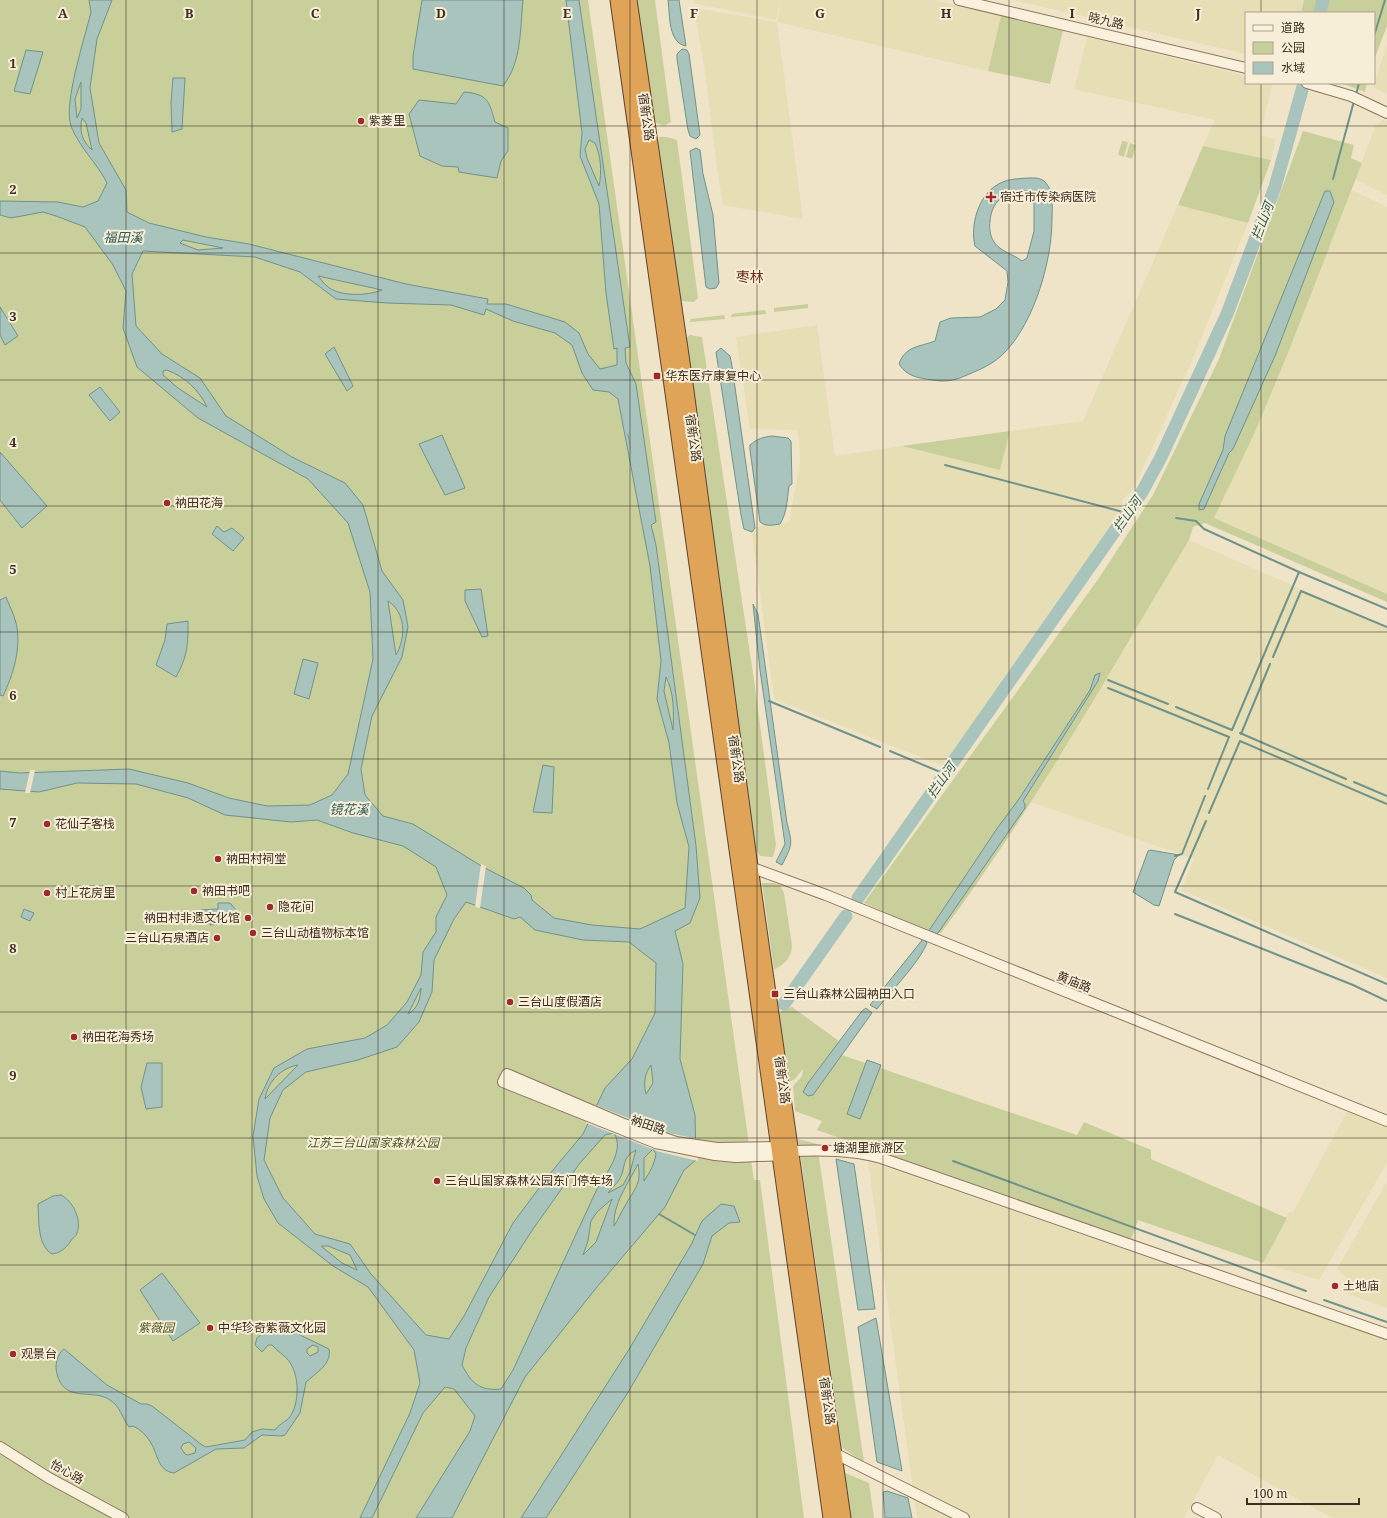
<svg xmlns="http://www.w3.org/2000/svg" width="1387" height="1518" font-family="'Noto Serif','Noto Sans SC',serif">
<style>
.farmland{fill:#e6deb5}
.green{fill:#c9cf9b}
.water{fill:#a9c4bc;stroke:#6f938a;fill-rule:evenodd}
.pier{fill:#f0e4c8}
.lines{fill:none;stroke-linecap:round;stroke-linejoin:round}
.stream{stroke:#6f938a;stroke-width:2}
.river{stroke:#a9c4bc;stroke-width:13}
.minor-casing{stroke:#8d765c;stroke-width:12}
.highway-casing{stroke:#5b4430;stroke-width:17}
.minor{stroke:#faf1dc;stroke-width:10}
.highway{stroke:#e0a458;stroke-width:15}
.grid{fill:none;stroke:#3d2e20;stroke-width:1;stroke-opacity:0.55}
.poi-dot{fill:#9e2a2b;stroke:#f7eed8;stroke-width:1.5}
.labels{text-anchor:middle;stroke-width:4;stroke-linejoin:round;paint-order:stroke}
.street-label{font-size:12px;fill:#3d2e20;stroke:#f7eed8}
.poi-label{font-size:12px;fill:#3d2e20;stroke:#f7eed8;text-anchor:start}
.park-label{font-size:12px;font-style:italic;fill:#4d5a26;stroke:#f7eed8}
.water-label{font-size:13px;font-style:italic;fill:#2f5d5a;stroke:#f7eed8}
.quarter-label{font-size:14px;fill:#6b2e1e;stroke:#f7eed8}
.grid-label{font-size:13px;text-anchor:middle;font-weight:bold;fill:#3d2e20;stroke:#f7eed8;stroke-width:4;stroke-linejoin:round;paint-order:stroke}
</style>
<rect width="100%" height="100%" fill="#f0e4c8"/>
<path class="farmland" d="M693 0H781L776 20 693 3Z
M781 0H935L1001 16 988 71 777 22 803 219 723 205 718 176 705 72 694 8 777 22Z
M1013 0H1304L1301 13H1246V54Z
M1087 37 1246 76V83H1273L1260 135 1276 140 1271 160 1203 146 1215 120 1074 89Z
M1387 45V94L1373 87Z
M1383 120 1387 121V195L1355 179 1376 125Z
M1352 190 1387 207V594L1214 518 1255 432Z
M1178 205 1248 223 1194 356 1133 490 1122 500 1124 506 943 766 774 699 752 532 755 528 764 525 780 524 789 522 800 462 799 440 797 430 750 429 736 337 817 325 835 456 902 446 1000 470 1010 431 1083 421Z
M1189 540 1387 627V978L1181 890 1194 859 1031 802Z
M1348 1110 1387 1126V1163L1319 1280 1263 1263 1289 1212H1293Z
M868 1161 1387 1340V1518H1332L1218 1455 1184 1518H917Z
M1387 1181V1308L1340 1291 1347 1282V1278L1337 1269Z"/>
<path class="green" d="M0 0H588L754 1180H760L804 1518H0Z
M637 0H655L671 122 664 126 656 123 653 116Z
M1304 0H1387V26L1374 60V13H1301Z
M1001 16 1063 31 1050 84 988 71Z
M1341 83H1367L1365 92Z
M1303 131 1354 145 1351 158 1362 163 1290 348 1255 432 1214 518 1387 594V602L1205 523 1193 527 1189 540C1109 672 1034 809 941 933L928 932 864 903 1099 578 1153 495 1219 359Z
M659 137H667L677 140 698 298 694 302 681 301 658 145Z
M1122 141 1128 142 1124 157 1118 155Z
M1130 143 1136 145 1132 159 1126 157Z
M1203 146 1271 160 1248 223 1178 205Z
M808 304V308L774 312V308Z
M765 310 766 314 731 317 732 314Z
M724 315 725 319 690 322 691 319Z
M690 335 702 337 754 680 776 845 773 857 760 856 755 848 684 349V340Z
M1010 431 1000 470 902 446Z
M762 883H773L780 885 784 893 792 945C792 958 784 964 774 970Z
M792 1007 839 1041 803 1092 808 1096 813 1095 842 1055 1077 1135 1084 1122 1151 1150V1159L1287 1218 1263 1263 1138 1220 1131 1240 817 1130 822 1121 795 1111 793 1086 802 1076 803 1069 795 1079 789 1082 779 1014 783 1010Z
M798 1139 817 1144 864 1462 842 1448Z
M843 1472 869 1483 874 1518H850Z"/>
<path class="water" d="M89 0H112L97 39 90 88 99 143 126 190 127 212 149 223 206 237 249 244 406 284 488 299 487 304H506L565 322 579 333 588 354 600 369 617 365V348L614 349 606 293 599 204 580 156 582 133 566 0H579L630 347 625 348 626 363 636 384 656 522 651 525 656 545 696 846 700 898 690 923 675 931 683 964 680 1059 695 1115 696 1160 684 1170 665 1207 597 1287 525 1377 452 1518H416L470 1431 475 1416 454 1389 445 1387 423 1413 372 1518H360L410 1413 420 1383 414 1350 368 1287 333 1266 278 1223 264 1199 257 1176 253 1136 259 1099 274 1068 307 1049 365 1038 387 1025 407 1002 421 975 423 952 436 932V917L447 895 436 867 403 846 353 833 317 820 291 822 225 815 188 798 136 784 77 783 39 792 0 789V771L20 773 129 769 188 783 229 798 267 806 310 805 332 795 348 774 373 659 370 592 348 523 308 479 198 418 137 367 123 328 126 291 113 265 85 227 56 216 43 212 11 218 0 215V201L58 202 83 207 98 201 107 183C97 163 79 147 71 126 63 104 85 37 91 12ZM81 82V109L77 118 75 99ZM82 118 86 123 92 150C82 141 79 131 82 118ZM589 140 595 143C601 156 602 172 599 186L587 158 585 149ZM183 240 223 248 198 250 180 243ZM143 251 255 257 300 272 336 299 387 303 451 305 484 315 486 309 513 321 555 333 572 345 582 373 593 390 609 392 618 399 650 566 661 661 657 699 669 743 677 803 689 847 685 908 640 929 592 925 554 918 532 900 531 895 524 888 483 867 413 824 383 816 365 795 361 769 372 716 402 657 408 627 403 600 382 571 363 505 345 483 292 457 226 416 200 378 162 354 136 326 132 274ZM318 276 382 290C367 296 339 297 327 286 323 283 321 279 318 276ZM167 370C185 377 199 390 207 407L178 388 163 375V371ZM632 420C642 434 644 446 634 461L628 435ZM388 601C406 613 406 637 396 655ZM666 677C674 692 674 713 673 730L664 691ZM466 902 514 919 520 917 535 930 583 940 629 942 656 963 655 1013 632 1059 605 1088 583 1134 548 1176 513 1223 464 1316 449 1339 426 1335 371 1274 350 1244 315 1234 283 1198 264 1160 270 1118 283 1090 306 1072 358 1060 397 1047 419 1022 432 992 434 960 454 919ZM421 988C420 1000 418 1008 408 1014ZM298 1065 265 1099C268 1081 281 1068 298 1065ZM651 1065 653 1083 646 1094C643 1083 645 1073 651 1065ZM614 1133C625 1151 606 1173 597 1189L513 1370 501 1389C480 1391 472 1384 462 1365L466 1348 489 1297 533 1229 580 1163 605 1135ZM653 1149 656 1154C654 1165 650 1172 644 1181V1158ZM636 1150 630 1172 623 1185 608 1193C611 1188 616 1185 619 1180 627 1167 620 1159 636 1150ZM638 1164C642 1185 634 1189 625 1206 621 1212 618 1220 614 1226 613 1203 628 1184 638 1164ZM612 1199 596 1242 583 1255 588 1241 591 1221 597 1212ZM321 1246H328L350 1255 357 1270 342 1263Z
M422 0H523C520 29 522 62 503 86L413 69V56Z
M668 0H679L686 46C668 43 670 15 668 0Z
M682 49 687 50 689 54 700 135 696 139 690 136 688 130 677 59V54Z
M26 50 43 52 30 94 14 91Z
M173 78H185L182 129 172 132 171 103Z
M464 92C488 94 489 101 495 122L508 128V151L501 161 497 178 459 172 458 167 442 166 420 156 409 114 419 100 456 104Z
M696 148 700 150 703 174 713 215 719 283 716 288 710 289 706 287 690 151Z
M1027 178C1034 178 1041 177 1046 183 1054 192 1052 208 1052 219 1052 260 1035 320 1006 351 997 361 986 367 974 372 958 379 950 383 933 380 919 378 907 377 899 364 905 346 919 347 935 341L940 322 951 318 980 317 996 309 1005 300 1008 282 1007 271 975 246C970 226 978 196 997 185 1006 179 1016 179 1027 178ZM1022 190 1028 191 1034 197V231L1027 258 1022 261C1013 254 1001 252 994 242 990 236 989 228 990 221 992 201 1003 194 1022 190Z
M1325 191H1330L1334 202 1275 356 1233 449 1229 453 1204 509 1199 510V504L1223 450 1225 436Z
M0 307 18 336 5 345 0 335Z
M334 347 353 386 347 391 325 354Z
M721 348 730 356 732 366 754 521 755 528 752 532 744 529 741 515 716 352Z
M100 387 120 412 110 421 89 395Z
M442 435 465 488 445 495 419 444Z
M772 436 788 438 791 441 792 484 789 486C787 500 787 513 780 524 773 525 766 527 760 522L750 450V445C757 439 763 437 772 436Z
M0 452 47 506 22 528 0 500Z
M217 526 224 532 232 528 244 538 233 551 212 534Z
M481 589 488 636 482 637 465 601V590Z
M6 597C9 605 14 614 16 623 22 647 13 675 3 696L0 695V600Z
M753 604 758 614 787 823C793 845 792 845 782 865L776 862 785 844 760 670Z
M188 621C188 645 188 655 176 677L156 665 165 640 167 624Z
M303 659 318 663 309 699 294 694Z
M1100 673 1098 681 1023 801 1025 804V808L938 933 935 934 928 932 998 827 1019 799 1090 690 1095 675Z
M543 765 554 767 552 813 533 812Z
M1150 850 1179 855 1174 860 1159 906 1154 905 1133 892 1148 851Z
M218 903H230L236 910V915L225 916V924L210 925V916H201V910L218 909Z
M24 909 34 913 30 921 21 917Z
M923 939 927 943C919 963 891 991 877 1009L870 1005Z
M866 1008 872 1013 813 1095 808 1096 803 1092 808 1083 862 1011Z
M867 1060 881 1065 860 1119 847 1114Z
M147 1063H162V1107L146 1109 141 1087Z
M836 1159 854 1164 875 1309 858 1310Z
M61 1195C73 1201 82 1220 77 1233 76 1237 72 1238 70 1242 66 1248 60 1253 52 1254 37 1245 39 1220 38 1204L53 1196Z
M721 1204 734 1206 740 1222 729 1223 712 1236 703 1264 627 1394 546 1518H521L628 1351 691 1245 702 1221Z
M162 1273 200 1323 173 1341 140 1290Z
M876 1318 902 1471 877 1462 858 1327Z
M277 1321 287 1322 300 1335 329 1349C332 1364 316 1373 306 1382L300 1413 285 1435 282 1436 262 1435 244 1448 216 1449 174 1473C158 1471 158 1455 151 1443 146 1435 141 1430 133 1426L129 1427C122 1418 120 1406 110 1400 94 1389 71 1401 60 1382 58 1378 56 1372 56 1367 56 1361 59 1352 64 1349L107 1385 141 1404H147L152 1406 202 1445 206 1447 245 1440 252 1432 262 1429 275 1430C279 1424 284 1423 289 1418 300 1404 300 1374 288 1360 284 1355 277 1351 272 1345H268L262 1352 255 1345 257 1338ZM313 1345 318 1347V1352L310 1356 307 1353V1349ZM189 1442 196 1448 195 1453 188 1455 185 1454 181 1448 183 1444Z
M887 1491 908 1498 912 1518H885L883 1492Z"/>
<path class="pier" d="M30 770H35L30 793H25Z
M481 864 486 866 480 908 475 907Z
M595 1105 664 1132 698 1139V1161L660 1152 586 1123Z"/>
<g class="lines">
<path class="stream" d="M1374 36 1385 0
M1356 95 1359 83
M1333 179 1354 101
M945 465 1127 513
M1176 518 1196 521 1204 529 1299 572 1387 609
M1273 657 1301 591 1387 627
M1108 680 1168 704
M1108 688 1229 737 1208 789
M769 701 880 747
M1176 707 1232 730 1299 572
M1240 733 1346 779
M1241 734 1270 664
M890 751 945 774
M1354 782 1387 796
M1209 813 1240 741 1387 804
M1206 821 1175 892 1387 984
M1175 856 1182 854 1205 796
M1175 914 1353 985 1387 1001
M953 1161 1306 1291
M659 1214 695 1235
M1324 1300 1387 1322"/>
<path class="river" d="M1320 13 1323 0
M630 402 641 472
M858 898 1142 492 1161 457 1227 314 1275 187 1304 83
M784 1004 846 916"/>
<defs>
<path id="minor" d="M959 0 1246 68
M1307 83 1351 96 1387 113
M750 867 826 895 1387 1121
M783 1147 717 1148 676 1142 624 1124 507 1074 503 1082 656 1143 715 1155 736 1157 785 1155
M792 1151C823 1150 851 1150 881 1158L1387 1334
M0 1447 49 1478 123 1518
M834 1453 964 1518
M1197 1508 1216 1518"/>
<path id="highway" d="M618 0C691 506 757 1012 831 1518
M629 0 684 376 750 867 843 1518"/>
</defs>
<use href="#minor" class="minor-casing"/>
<use href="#highway" class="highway-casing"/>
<use href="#minor" class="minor"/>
<use href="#highway" class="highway"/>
</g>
<path class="grid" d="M126 0V1518M252 0V1518M378 0V1518M504 0V1518M630 0V1518M757 0V1518M883 0V1518M1009 0V1518M1135 0V1518M1261 0V13M1261 83V1518M0 126H1387M0 253H1387M0 380H1387M0 506H1387M0 632H1387M0 759H1387M0 886H1387M0 1012H1387M0 1138H1387M0 1265H1387M0 1392H1387"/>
<g class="poi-dot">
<circle cx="361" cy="121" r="4"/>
<path d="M989 191h4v4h4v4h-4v4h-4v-4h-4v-4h4z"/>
<rect x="653" y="372" width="8" height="8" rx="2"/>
<circle cx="167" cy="503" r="4"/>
<circle cx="47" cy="824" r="4"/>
<circle cx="218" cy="859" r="4"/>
<circle cx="194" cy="891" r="4"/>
<circle cx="47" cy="893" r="4"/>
<circle cx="270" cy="907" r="4"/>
<circle cx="248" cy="918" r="4"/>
<circle cx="253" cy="933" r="4"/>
<circle cx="217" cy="938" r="4"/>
<rect x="771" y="990" width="8" height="8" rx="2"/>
<circle cx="510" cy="1002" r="4"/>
<circle cx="74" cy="1037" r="4"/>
<circle cx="825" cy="1148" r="4"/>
<circle cx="437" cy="1181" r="4"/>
<circle cx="1335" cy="1286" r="4"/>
<circle cx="210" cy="1328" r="4"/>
<circle cx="13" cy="1354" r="4"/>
</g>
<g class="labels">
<g class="street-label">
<text transform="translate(1106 21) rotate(13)" y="4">晓九路</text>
<text transform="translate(646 117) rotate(82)" y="4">宿新公路</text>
<text transform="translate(693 438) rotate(82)" y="4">宿新公路</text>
<text transform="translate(736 759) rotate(82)" y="4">宿新公路</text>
<text transform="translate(1074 982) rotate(22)" y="4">黄庙路</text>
<text transform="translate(782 1080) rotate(82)" y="4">宿新公路</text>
<text transform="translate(648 1125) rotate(19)" y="4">衲田路</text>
<text transform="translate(827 1401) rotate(82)" y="4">宿新公路</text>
<text transform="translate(67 1472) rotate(29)" y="4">怡心路</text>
</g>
<g class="poi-label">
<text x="369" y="125">紫菱里</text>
<text x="1000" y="201">宿迁市传染病医院</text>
<text x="665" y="380">华东医疗康复中心</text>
<text x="175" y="507">衲田花海</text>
<text x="55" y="828">花仙子客栈</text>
<text x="226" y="863">衲田村祠堂</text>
<text x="202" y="895">衲田书吧</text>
<text x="55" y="897">村上花房里</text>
<text x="278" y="911">隐花间</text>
<text x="240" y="922" text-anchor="end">衲田村非遗文化馆</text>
<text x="261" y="937">三台山动植物标本馆</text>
<text x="209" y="942" text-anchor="end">三台山石泉酒店</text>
<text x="783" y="998">三台山森林公园衲田入口</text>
<text x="518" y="1006">三台山度假酒店</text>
<text x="82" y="1041">衲田花海秀场</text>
<text x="833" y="1152">塘湖里旅游区</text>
<text x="445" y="1185">三台山国家森林公园东门停车场</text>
<text x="1343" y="1290">土地庙</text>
<text x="218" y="1332">中华珍奇紫薇文化园</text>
<text x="21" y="1358">观景台</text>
</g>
<g class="park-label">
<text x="373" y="1147">江苏三台山国家森林公园</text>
<text x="156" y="1332">紫薇园</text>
</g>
<g class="water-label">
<text transform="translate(1262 221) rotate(-69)" y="5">拦山河</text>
<text x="123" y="242">福田溪</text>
<text transform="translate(1127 514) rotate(-55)" y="5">拦山河</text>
<text transform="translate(941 780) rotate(-55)" y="5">拦山河</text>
<text x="349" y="814">镜花溪</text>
</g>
<g class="quarter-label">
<text x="750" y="282">枣林</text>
</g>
</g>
<g class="grid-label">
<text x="63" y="18">A</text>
<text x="189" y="18">B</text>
<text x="315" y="18">C</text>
<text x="441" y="18">D</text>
<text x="567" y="18">E</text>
<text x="694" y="18">F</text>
<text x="820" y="18">G</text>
<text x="946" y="18">H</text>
<text x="1072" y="18">I</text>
<text x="1198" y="18">J</text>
<text x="13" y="68">1</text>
<text x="13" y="194">2</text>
<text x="13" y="321">3</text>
<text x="13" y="447">4</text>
<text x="13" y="574">5</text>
<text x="13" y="700">6</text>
<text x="13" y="827">7</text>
<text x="13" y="953">8</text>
<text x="13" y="1080">9</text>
</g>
<rect x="1245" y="12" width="130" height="72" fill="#f7eed8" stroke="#ada18e"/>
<rect x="1253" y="25" width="20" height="6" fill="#faf1dc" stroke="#ada18e"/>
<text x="1281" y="32" font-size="12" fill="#3d2e20">道路</text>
<rect x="1253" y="42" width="20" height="12" fill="#c9cf9b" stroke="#ada18e"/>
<text x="1281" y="52" font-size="12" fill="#3d2e20">公园</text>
<rect x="1253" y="62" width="20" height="12" fill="#a9c4bc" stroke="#ada18e"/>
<text x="1281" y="72" font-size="12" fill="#3d2e20">水域</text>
<path d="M1247 1498v6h112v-6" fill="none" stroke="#3d2e20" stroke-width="2"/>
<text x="1253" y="1498" font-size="12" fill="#3d2e20" stroke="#f7eed8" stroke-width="3" paint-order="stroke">100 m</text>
</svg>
